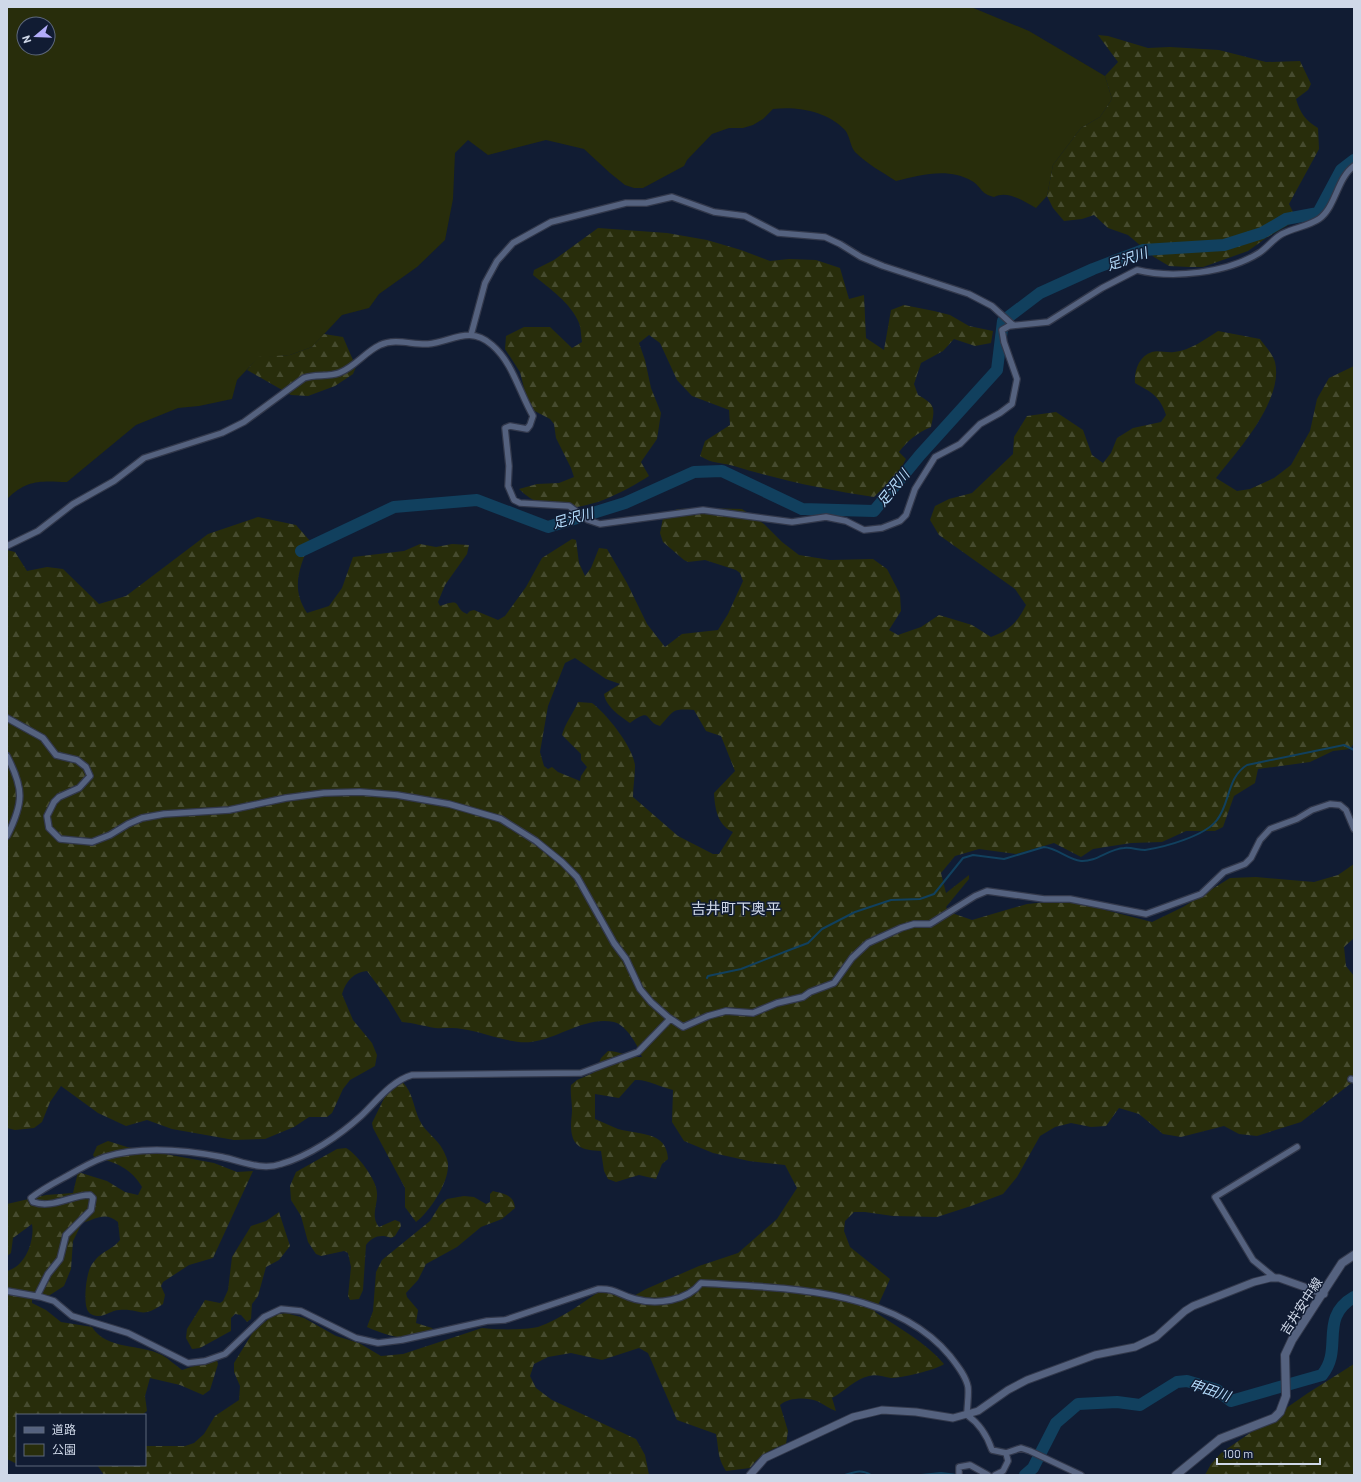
<svg xmlns="http://www.w3.org/2000/svg" width="1361" height="1482" font-family="Barlow,'Noto Sans JP',sans-serif">
<style>
.green{fill:#282d0b;fill-rule:evenodd}
.forest{fill:url(#forest-firs);fill-rule:evenodd}
.lines{fill:none;stroke-linecap:round;stroke-linejoin:round}
.stream{stroke:#11405e;stroke-width:2}
.river{stroke:#11405e;stroke-width:12}
.minor-casing{stroke:#32384b;stroke-width:8}
.tertiary-casing{stroke:#32384b;stroke-width:9}
.secondary-casing{stroke:#32384b;stroke-width:10}
.minor{stroke:#55627f;stroke-width:5.5}
.tertiary{stroke:#55627f;stroke-width:7}
.secondary{stroke:#55627f;stroke-width:8}
.labels{text-anchor:middle;stroke-width:3;stroke-linejoin:round;paint-order:stroke}
.street-label{font-size:13px;fill:#cfd8e8;stroke:#111c33}
.water-label{font-size:14px;font-style:italic;fill:#b4dcfc;stroke:#111c33}
.quarter-label{font-size:15px;fill:#cfd8e8;stroke:#111c33}
</style>
<defs>
<pattern id="forest-firs" width="22" height="20" patternUnits="userSpaceOnUse"><rect width="22" height="20" fill="#282d0b"/><path d="M5 1l3.5 6h-7zM16 11l3.5 6h-7z" fill="#464b2f"/></pattern>
</defs>
<rect width="100%" height="100%" fill="#111c33"/>
<path class="green" d="M7 7H971L1029 31 1105 76 1112 99 1100 117 1081 128 1053 165 1047 196 1036 208C1023 201 1008 190 994 197 979 193 983 188 972 181 948 167 921 175 896 181 882 172 867 164 855 152 850 146 850 136 845 130 827 111 797 106 773 109L763 119 753 125 743 128H729L712 134 687 160 684 166 643 188H634L625 185 610 173 584 149 546 140 488 155 468 140 455 153 453 199 445 240 417 267 379 294 369 308 342 315 312 347 290 355 258 358 237 380 232 399 199 406 178 408 136 425 67 482C41 481 27 479 7 499ZM24 24H48V48H24Z"/>
<path class="forest" d="M1098 35 1108 36 1148 48 1170 47 1219 50 1266 62 1300 61 1311 84 1308 90 1296 99C1300 113 1306 121 1318 128L1319 149 1289 204 1297 220 1266 238 1248 251 1203 267H1189L1169 266 1154 257 1128 235 1108 228 1094 215 1082 219 1064 221 1053 208 1047 196 1053 165 1081 128 1100 117 1112 99 1105 76 1118 62Z
M598 228 667 233 707 240 741 250 770 261 789 259 816 260 840 268 849 299 864 295 866 338 884 350 891 310 904 305 934 311 950 315 969 326 993 331 991 343 975 346 954 339 943 351 921 363 914 384 918 395C936 405 935 408 931 427 917 433 908 440 899 452L906 459 899 472 874 497C826 490 780 480 734 466 720 462 713 464 700 456L705 441 730 425 729 410 692 396 677 380 660 343 649 335 639 343 645 360 651 388 661 413 657 439 641 462 649 476C611 500 557 527 519 489L537 484 559 483 574 477 571 468 556 438 554 424 550 419 529 408 520 372 505 349 506 336 524 327H550L572 348 582 342C581 336 581 328 579 323 571 303 549 288 533 275L534 270 554 260Z
M1218 331 1260 339C1264 345 1273 354 1275 362 1284 400 1238 450 1216 478L1237 491 1250 489 1274 478 1291 465 1310 431 1317 399 1329 378 1354 366V743L1350 749 1333 751 1310 762 1258 769 1255 783 1234 796 1223 827 1215 831H1186L1162 842 1131 843 1093 849 1081 857 1054 843 1016 854 979 849 955 856 941 873 946 893 969 875V879L946 907 949 912 972 920 1027 904 1066 900 1152 922 1183 907 1230 878 1256 877 1314 882 1338 875 1354 864V938L1344 947 1346 966 1354 976V1081L1301 1122 1257 1136 1239 1134 1224 1126 1181 1137 1163 1134 1139 1114 1119 1108 1106 1126 1091 1127 1071 1123 1055 1127 1040 1136 1017 1177 1003 1194 971 1206 937 1217 893 1216 865 1212H854L845 1221 844 1231 850 1247 890 1279 875 1312C899 1328 925 1342 944 1364 936 1370 901 1378 891 1378 884 1377 876 1374 869 1376 855 1379 845 1391 832 1398L836 1411C830 1409 825 1405 819 1402 809 1397 789 1397 780 1405L788 1431 786 1444C771 1449 759 1455 750 1468L726 1471C717 1457 719 1450 716 1434L677 1420 648 1353 639 1348 602 1360 571 1353 548 1357 534 1364 530 1376 536 1388 552 1400 636 1439 645 1455 649 1475H104L97 1465H145V1446H185L194 1443 204 1434 215 1416 239 1400 240 1386 234 1372V1363L253 1332 273 1315 286 1313 304 1318 336 1336 359 1343 381 1356 403 1354 482 1328C495 1330 525 1330 538 1327 562 1319 584 1301 605 1288L632 1297 646 1289 699 1266 738 1253 777 1219 797 1188 785 1165 749 1161 713 1153 684 1141 672 1122 673 1090C660 1087 647 1079 635 1080L619 1098 595 1094V1119C603 1122 610 1126 618 1129 639 1135 667 1131 668 1159L662 1164 656 1179 639 1175 616 1182 608 1179 604 1171 601 1151C583 1150 571 1148 571 1125 571 1120 572 1115 572 1110 572 1101 570 1094 571 1085L577 1080 593 1073 598 1066 601 1058 608 1051C620 1051 630 1058 642 1057 638 1045 626 1025 614 1022 585 1016 558 1039 531 1042 508 1044 485 1032 462 1029 453 1027 444 1029 435 1028 423 1026 414 1023 402 1022L388 999 367 971C354 972 346 981 342 994L353 1020 372 1043 377 1055 375 1066 350 1080 343 1089 332 1113 327 1117H309L294 1127 265 1139 234 1140 172 1129 147 1120 126 1126 98 1113 61 1086 50 1102 42 1122 34 1128 15 1130 7 1128V550L15 552 27 571 47 567 63 569 99 604 126 596 208 534 258 517 296 525 310 541C300 568 290 587 307 613L329 606 342 588 353 557 404 551 420 544 436 547 452 544 469 545 467 554 445 585 438 602 440 606C464 597 452 607 467 614L470 611 474 610 498 620 505 616 526 587 542 558 572 539 576 540 579 563 585 576 591 568 599 548 607 549 627 583 647 624 665 647 682 634 718 630 728 614 743 581 740 573 736 570 705 560 688 562 684 560 663 542 660 533 663 518 677 509 705 508 742 509 764 524 782 542 799 555 830 560 873 559 887 569 900 594 901 611 889 630 898 635 921 627 939 615 972 625 991 637C1010 630 1017 623 1026 605L1015 589 939 535 930 520 935 506 949 499 972 493 1013 454 1014 437 1027 416 1056 412 1083 430 1092 455 1103 463 1111 453 1117 438 1133 428 1161 422 1166 415C1160 396 1151 392 1135 383 1134 371 1139 356 1152 352 1158 350 1167 353 1174 352 1191 350 1204 340 1218 331ZM575 658 606 679 620 684 604 694C606 707 620 716 630 723 653 706 644 722 660 726 674 711 671 708 694 710L706 731 721 736 735 771 714 793C715 808 717 825 733 832L719 854H713L678 836 633 797C633 787 635 776 635 766 634 748 606 713 592 703L578 702C573 714 565 723 562 735L581 754V760L587 767 581 776 580 781 558 772 552 767 548 769 544 766 540 752 548 706 565 663Z
M324 334 343 337 356 367 353 374 335 386 308 396 291 395 247 370 258 357 290 355 312 347Z
M395 1080H400C413 1090 413 1107 420 1121 425 1132 437 1138 443 1150 445 1154 448 1160 448 1164 449 1183 429 1212 416 1222L405 1207V1188L373 1128 372 1123 392 1082Z
M108 1141 127 1147 214 1163 237 1172 253 1171 213 1258 189 1265 163 1282 161 1286 165 1295 163 1304C140 1320 141 1308 119 1310 112 1310 106 1316 99 1316 95 1316 90 1315 88 1311 83 1304 86 1274 91 1266 92 1263 95 1261 96 1259 103 1251 113 1249 120 1240L118 1222C105 1211 96 1219 82 1223L73 1241 71 1269 64 1286 50 1295 32 1296V1303L46 1310 61 1322 92 1327C106 1350 141 1344 162 1355 169 1359 175 1365 182 1370L212 1360H217L218 1364 210 1390 203 1395 180 1385 150 1378 145 1396 147 1411 142 1415H17V1464L7 1459V1271C25 1267 35 1241 32 1224L13 1238 11 1253 7 1256V1204L46 1195 73 1193 78 1172 107 1181 125 1192 138 1195 142 1187C132 1169 115 1161 95 1158L93 1155 97 1146Z
M346 1148C357 1154 377 1180 377 1193 378 1205 370 1216 379 1227L395 1220 400 1222 401 1226 395 1236 391 1238C381 1234 373 1236 366 1245L363 1290 359 1299 350 1300 348 1296 351 1267 348 1253 344 1251 321 1256 316 1254 308 1242 301 1216 291 1200 290 1186 296 1172 337 1149Z
M493 1191C505 1194 514 1195 515 1208L502 1219 481 1227 457 1247 426 1264 418 1280 406 1293 407 1297 418 1310 416 1323 432 1328 435 1332 434 1335C411 1342 389 1337 367 1327L373 1311 376 1272 382 1260 430 1221 440 1205 447 1199 464 1196 474 1197 486 1204 490 1202V1194Z
M279 1212 290 1246 279 1260 266 1267 258 1296 252 1304 251 1319 247 1322 241 1315 235 1314 231 1318V1331L229 1332 200 1348 192 1349 186 1338 187 1329 205 1300 220 1303 223 1301 228 1290 232 1257 248 1231 251 1226 266 1221Z
M1354 1364V1475H1205L1211 1464 1221 1453 1308 1393Z"/>
<g class="lines">
<path class="stream" d="M707 978 708 976 741 969 792 949 808 943 822 929 855 912 891 900 920 899 934 894 963 858 973 855 1004 859 1044 847C1057 848 1067 859 1081 861 1097 862 1108 849 1124 848 1131 847 1138 850 1145 850 1165 847 1205 836 1217 820 1230 804 1227 777 1247 765L1344 745 1354 750
M845 1475C855 1472 861 1469 871 1475
M921 1475 941 1473 957 1475"/>
<path class="river" d="M301 551 394 507 477 500 548 527 625 503 694 472 722 471 802 509 874 511 920 455 997 370 1003 321 1040 293 1093 269 1143 250 1224 245 1262 233 1286 219 1318 213 1341 170 1354 160
M1025 1475 1033 1468 1056 1423 1078 1404 1117 1402 1140 1405 1177 1382 1187 1381 1217 1390 1231 1401 1322 1375C1344 1349 1318 1318 1354 1297"/>
<defs>
<path id="minor" d="M471 335 485 283 497 261 513 243 551 222 626 203H646L672 197 714 212 745 216 778 233 825 237 840 244 861 257 883 266 969 294 992 306 1013 325
M7 546 38 531 73 504 114 481 144 458 222 433 244 422 304 378C315 374 328 377 339 373 355 367 365 352 380 345 396 338 412 345 428 344 452 342 469 325 492 345 513 363 519 392 533 416L530 425 527 429 510 426 505 428 509 466 508 486 514 500 520 503 569 506 588 520 600 524 703 510 792 522 826 517 846 521 864 530 882 528 900 521 906 515 915 489 935 457 960 444 980 424 1000 413 1012 404 1017 379 1004 342 1002 330 1009 326 1048 322 1102 288 1137 270C1173 279 1227 273 1259 253 1267 248 1273 239 1282 234 1293 228 1309 226 1319 219 1336 207 1337 178 1354 166
M7 718 43 738 56 755 77 760 86 767 90 776 79 788 59 797 54 802 47 816 49 828 60 839 92 842 110 835 128 824 142 818 164 814 229 810 286 798 324 793 360 792 397 795 449 804 501 819 536 841 562 862 577 877 614 943 626 959 640 989 651 1002 668 1017 683 1027 708 1016 726 1011 753 1013 777 1003 803 997 810 992 834 983 852 958 868 943 901 928 914 924H930L975 896 987 891 1044 899H1070L1146 914 1201 894 1224 872 1245 864 1251 858 1260 840 1270 829 1297 819 1312 810 1330 804 1340 805 1346 810 1354 829
M7 756C24 789 24 802 7 836
M1351 1079 1354 1080
M1275 1278 1253 1260 1215 1197 1297 1147
M7 1291 41 1297 54 1301 72 1316 128 1333 188 1363 205 1361 225 1354 264 1317 281 1309 301 1311 356 1338 378 1343 402 1340 487 1321 505 1320 598 1289C616 1288 619 1295 635 1299 657 1305 687 1301 701 1283 782 1288 894 1288 950 1356 957 1365 966 1376 968 1387 969 1396 967 1406 967 1415 980 1424 987 1435 992 1450L1006 1453 1021 1448 1030 1451 1081 1475
M37 1296 48 1274 60 1259 66 1235 91 1210 93 1198 90 1195C70 1195 53 1209 33 1202L31 1198C42 1189 54 1183 67 1176 79 1169 91 1162 105 1157 140 1146 186 1150 222 1157 242 1161 261 1171 281 1164 309 1156 339 1136 361 1116 376 1102 391 1081 412 1075L581 1073 638 1052 670 1019
M959 1475V1467L970 1465 988 1475
M995 1475 1003 1471 1008 1461 1006 1453"/>
<path id="tertiary" d="M750 1475 765 1458 853 1417 882 1410 916 1412 953 1418 978 1411 1008 1390 1027 1380 1095 1355 1135 1347 1156 1337 1185 1311 1193 1306 1254 1282 1270 1278H1279L1324 1294"/>
<path id="secondary" d="M1176 1475 1220 1439 1274 1418 1280 1412 1286 1396 1285 1355 1292 1340 1342 1263 1354 1255"/>
</defs>
<use href="#minor" class="minor-casing"/>
<use href="#tertiary" class="tertiary-casing"/>
<use href="#secondary" class="secondary-casing"/>
<use href="#minor" class="minor"/>
<use href="#tertiary" class="tertiary"/>
<use href="#secondary" class="secondary"/>
</g>
<g class="labels">
<g class="street-label">
<text transform="translate(1301 1306) rotate(-57)" y="5">吉井安中線</text>
</g>
<g class="water-label">
<text transform="translate(1127 259) rotate(-19)" y="5">足沢川</text>
<text transform="translate(893 488) rotate(-51)" y="5">足沢川</text>
<text transform="translate(573 518) rotate(-16)" y="5">足沢川</text>
<text transform="translate(1210 1390) rotate(19)" y="5">申田川</text>
</g>
<g class="quarter-label">
<text x="736" y="914">吉井町下奥平</text>
</g>
</g>
<rect width="1361" height="1482" fill="none" stroke="#cfd8e8" stroke-width="16"/>
<rect x="16" y="1414" width="130" height="52" fill="#111c33" stroke="#5d677b"/>
<rect x="24" y="1427" width="20" height="6" fill="#55627f" stroke="#5d677b"/>
<text x="52" y="1434" font-size="12" fill="#cfd8e8">道路</text>
<rect x="24" y="1444" width="20" height="12" fill="#282d0b" stroke="#5d677b"/>
<text x="52" y="1454" font-size="12" fill="#cfd8e8">公園</text>
<g transform="translate(36 36) rotate(251)"><circle r="19" fill="#111c33" stroke="#5d677b"/>
<path d="M0-3L7 15L0 10L-7 15Z" fill="#b2adf9"/>
<text y="-6" font-size="11" font-weight="bold" text-anchor="middle" fill="#cfd8e8">N</text>
</g>
<path d="M1217 1458v6h103v-6" fill="none" stroke="#cfd8e8" stroke-width="2"/>
<text x="1223" y="1458" font-size="12" fill="#cfd8e8" stroke="#111c33" stroke-width="3" paint-order="stroke">100 m</text>
</svg>
